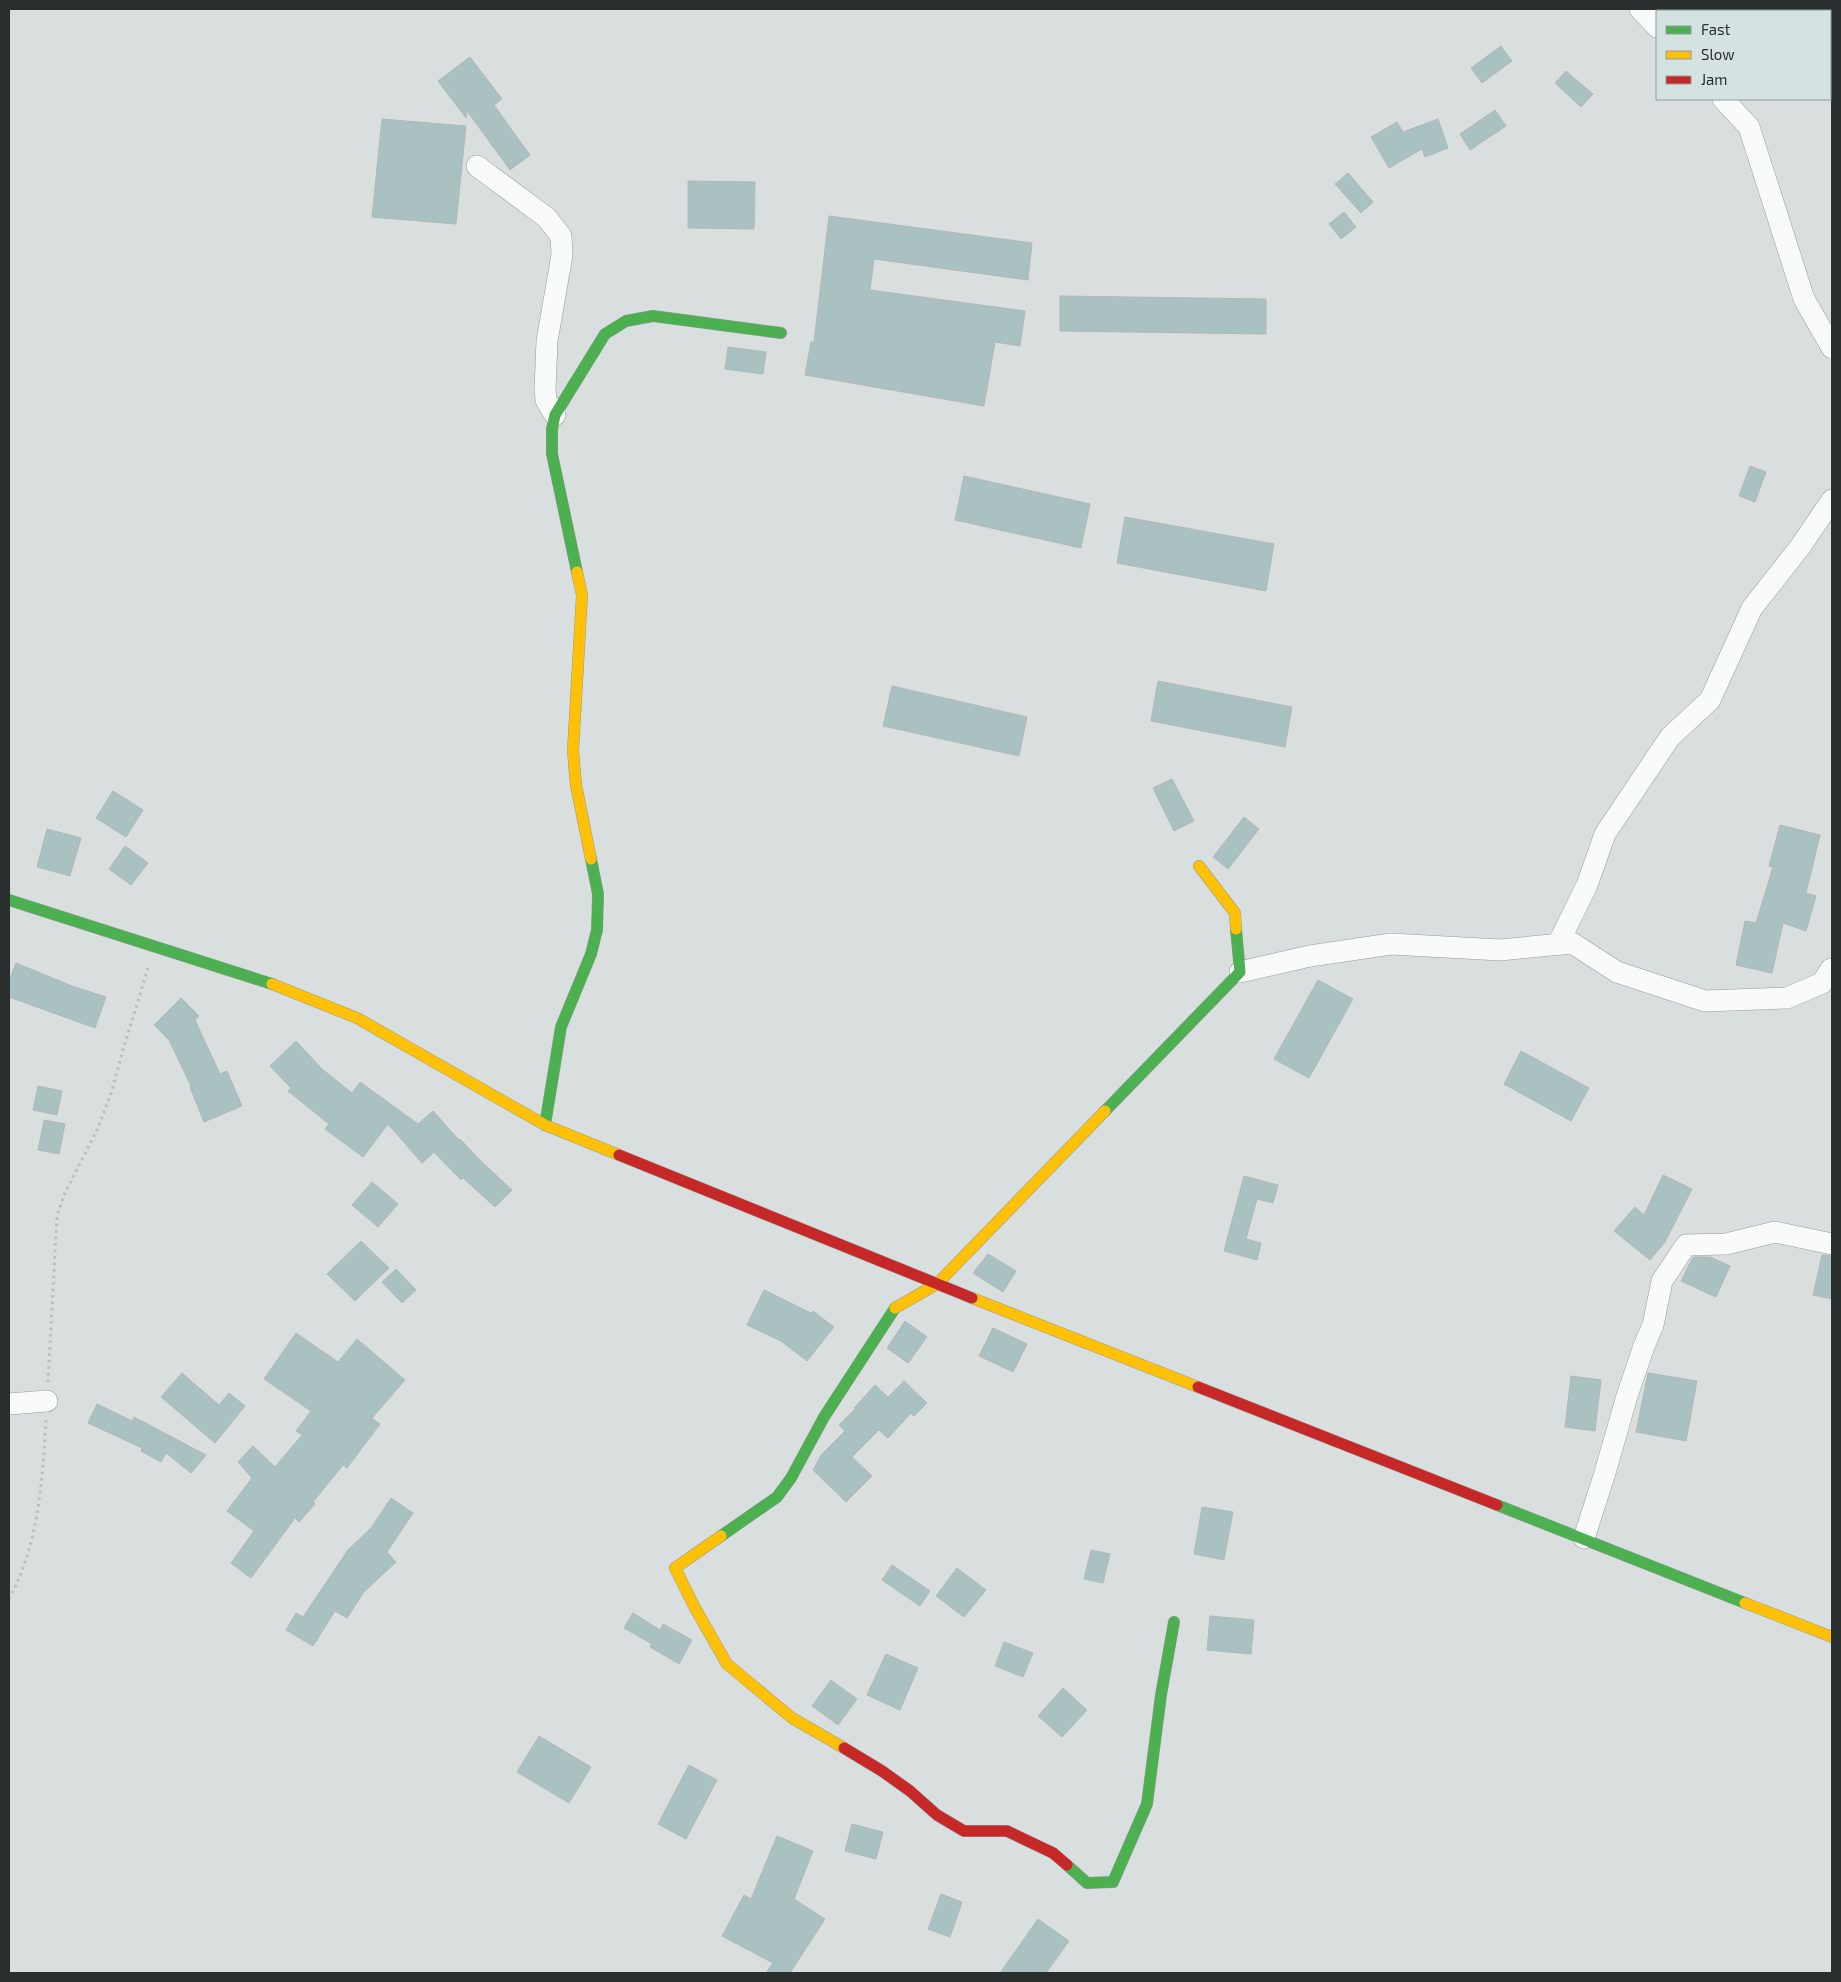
<svg xmlns="http://www.w3.org/2000/svg" width="1841" height="1982" font-family="'Exo 2',sans-serif">
<style>
.building{fill:#a9c1c1;stroke:#b2b7b7}
.lines{fill:none;stroke-linecap:round;stroke-linejoin:round}
.street-casing{stroke:#979b9b;stroke-width:22}
.fast-casing{stroke:#979b9b;stroke-width:12}
.slow-casing{stroke:#979b9b;stroke-width:12}
.jam-casing{stroke:#979b9b;stroke-width:12}
.path{stroke:#babdbd;stroke-width:3;stroke-dasharray:2.5 4;stroke-linecap:butt}
.street{stroke:#f9fafa;stroke-width:21}
.fast{stroke:#4caf50;stroke-width:11}
.slow{stroke:#ffc107;stroke-width:11}
.jam{stroke:#c62828;stroke-width:11}
</style>
<rect width="100%" height="100%" fill="#d9dfdf"/>
<path class="building" d="M1501 46 1512 61 1482 83 1471 68Z
M470 57 502 99 494 105 530 155 510 170 467 111 466 118 438 81Z
M1566 71 1593 94 1581 107 1555 83Z
M1495 110 1506 126 1470 150 1460 134Z
M382 119 466 126 456 224 372 217Z
M1438 119 1448 148 1425 157 1422 149 1389 168 1371 137 1397 122 1403 132Z
M1348 173 1373 202 1361 213 1335 184Z
M688 181 755 182 754 229 688 228Z
M1344 212 1356 227 1341 239 1329 224Z
M829 216 1032 243 1028 280 874 259 870 290 1025 311 1020 346 995 342 984 406 805 375 811 342H814Z
M1060 296 1266 299V334L1060 331Z
M728 347 766 352 763 374 725 369Z
M1750 466 1766 472 1755 502 1739 496Z
M964 476 1090 504 1081 548 955 520Z
M1125 517 1274 544 1266 591 1117 563Z
M1158 681 1292 707 1285 747 1151 721Z
M892 686 1027 717 1019 756 883 726Z
M1172 779 1194 821 1174 831 1153 788Z
M113 791 143 810 126 837 96 818Z
M1244 817 1259 829 1228 869 1213 857Z
M1780 825 1820 835 1806 893 1816 896 1806 931 1783 923 1772 973 1736 965 1745 921 1756 923 1773 867 1769 866Z
M47 829 81 838 70 876 37 867Z
M125 846 148 863 131 885 109 869Z
M16 963 72 986 106 997 95 1028 9 997V981Z
M1318 980 1353 999 1309 1078 1274 1059Z
M181 998 199 1016 195 1020 220 1074 227 1071 242 1106 204 1122 190 1087 191 1086 169 1040 154 1025Z
M296 1041 322 1069 352 1093 360 1082 418 1124 433 1111 459 1140 460 1139 481 1161 512 1190 495 1207 463 1178 461 1180 434 1152 422 1163 388 1124 363 1157 325 1129 329 1124 288 1091 291 1088 270 1066Z
M1521 1051 1589 1088 1571 1121 1504 1084Z
M38 1086 62 1091 57 1115 33 1110Z
M44 1120 65 1124 59 1154 38 1150Z
M1663 1175 1692 1189 1665 1242 1650 1260 1614 1231 1635 1207 1644 1215Z
M1244 1176 1278 1185 1273 1203 1257 1199 1246 1239 1261 1243 1257 1260 1224 1251Z
M372 1182 398 1204 378 1227 352 1205Z
M361 1241 389 1268 355 1301 327 1274Z
M988 1254 1016 1271 1003 1292 973 1273Z
M1822 1255 1832 1256V1299L1813 1295Z
M1693 1257H1710L1730 1266 1716 1297 1681 1281Z
M396 1269 416 1290 402 1303 382 1282Z
M764 1290 811 1313 813 1311 834 1327 807 1361 781 1341 747 1325Z
M905 1321 927 1337 908 1363 887 1348Z
M993 1328 1027 1344 1013 1372 979 1356Z
M296 1333 338 1362 357 1339 405 1380 372 1418 380 1424 347 1468 343 1465 313 1502 315 1504 299 1522 295 1518 251 1578 231 1563 254 1531 227 1511 252 1478 238 1462 253 1446 275 1467 302 1435 296 1431 311 1411 264 1379Z
M182 1373 219 1405 229 1393 245 1406 215 1443 161 1397Z
M1648 1373 1697 1381 1686 1441 1636 1432Z
M1571 1376 1601 1380 1595 1431 1565 1427Z
M904 1381 927 1403 914 1416 911 1413 888 1438 879 1430 852 1457 872 1476 846 1502 813 1470 822 1454 845 1431 839 1425 855 1409 854 1408 875 1385 888 1397Z
M97 1404 132 1421 134 1417 206 1455 191 1473 166 1453 161 1462 141 1451 142 1448 88 1423Z
M391 1498 413 1513 387 1552 396 1562 364 1592 347 1618 335 1611 313 1646 286 1630 296 1613 303 1617 348 1550 371 1528Z
M1202 1507 1233 1512 1224 1560 1194 1554Z
M1091 1550 1110 1554 1103 1583 1084 1579Z
M892 1565 930 1591 920 1606 882 1580Z
M957 1568 986 1590 964 1617 936 1596Z
M633 1613 660 1630 663 1624 692 1640 679 1664 650 1647 652 1644 624 1628Z
M1210 1616 1254 1620 1251 1654 1207 1650Z
M1004 1642 1033 1653 1023 1677 995 1666Z
M886 1654 918 1668 900 1710 867 1695Z
M831 1680 857 1699 838 1725 812 1706Z
M1063 1688 1087 1710 1062 1737 1038 1716Z
M539 1736 591 1767 569 1803 517 1772Z
M689 1765 717 1780 686 1839 658 1824Z
M852 1824 883 1832 876 1859 845 1851Z
M777 1836 813 1851 794 1899 825 1919 790 1973H766L773 1963 722 1936 744 1895 751 1899Z
M941 1894 962 1902 950 1937 928 1929Z
M1038 1919 1069 1941 1046 1973H1000Z"/>
<g class="lines">
<defs>
<path id="street" d="M1640 9 1657 27
M1723 99 1749 127 1804 299 1832 348
M477 166 547 218 561 236 562 255 547 341 545 389 546 400 555 415
M1558 944 1587 885 1605 834 1670 737 1710 700 1752 608 1800 547 1832 500
M1240 972 1310 956 1391 944 1500 950 1572 943 1617 972 1705 1001 1787 998 1822 983 1831 969
M9 1404 47 1401
M1584 1538 1604 1476 1627 1396 1644 1346 1653 1325 1662 1281 1686 1245 1726 1244 1775 1232 1832 1244"/>
<path id="fast" d="M577 572 552 454V429L555 415 605 334 626 321 653 316 781 333
M9 900 272 984
M1105 1111 1240 972 1236 929
M545 1125 561 1027 591 954 597 930 598 894 591 859
M1497 1505 1745 1603
M721 1536 777 1497 791 1478 824 1417 895 1308
M1067 1865 1087 1883 1113 1882 1147 1804 1161 1695 1174 1622"/>
<path id="slow" d="M577 572 582 595 573 751 576 785 591 859
M1199 866 1235 913 1236 929
M272 984 357 1018 545 1125 619 1155
M972 1298 1198 1387
M895 1308 937 1284 1105 1111
M721 1536 675 1568 695 1608 727 1664 792 1718 844 1748
M1745 1603 1832 1637"/>
<path id="jam" d="M619 1155 972 1298
M1198 1387 1497 1505
M844 1748 882 1771 910 1791 937 1815 964 1831H1007L1053 1853 1067 1865"/>
</defs>
<use href="#street" class="street-casing"/>
<use href="#fast" class="fast-casing"/>
<use href="#slow" class="slow-casing"/>
<use href="#jam" class="jam-casing"/>
<path class="path" d="M48 1382 57 1216 64 1195 97 1130 112 1091 122 1053 148 968
M9 1599C39 1544 42 1482 46 1420"/>
<use href="#street" class="street"/>
<use href="#fast" class="fast"/>
<use href="#slow" class="slow"/>
<use href="#jam" class="jam"/>
</g>
<rect width="1841" height="1982" fill="none" stroke="#292e2e" stroke-width="20"/>
<rect x="1656" y="10" width="175" height="90" fill="#d6e2e2" stroke="#919a9a"/>
<rect x="1666" y="26" width="25" height="8" fill="#4caf50" stroke="#919a9a"/>
<text x="1701" y="35" font-size="15" fill="#292e2e">Fast</text>
<rect x="1666" y="51" width="25" height="8" fill="#ffc107" stroke="#919a9a"/>
<text x="1701" y="60" font-size="15" fill="#292e2e">Slow</text>
<rect x="1666" y="76" width="25" height="8" fill="#c62828" stroke="#919a9a"/>
<text x="1701" y="85" font-size="15" fill="#292e2e">Jam</text>
</svg>
